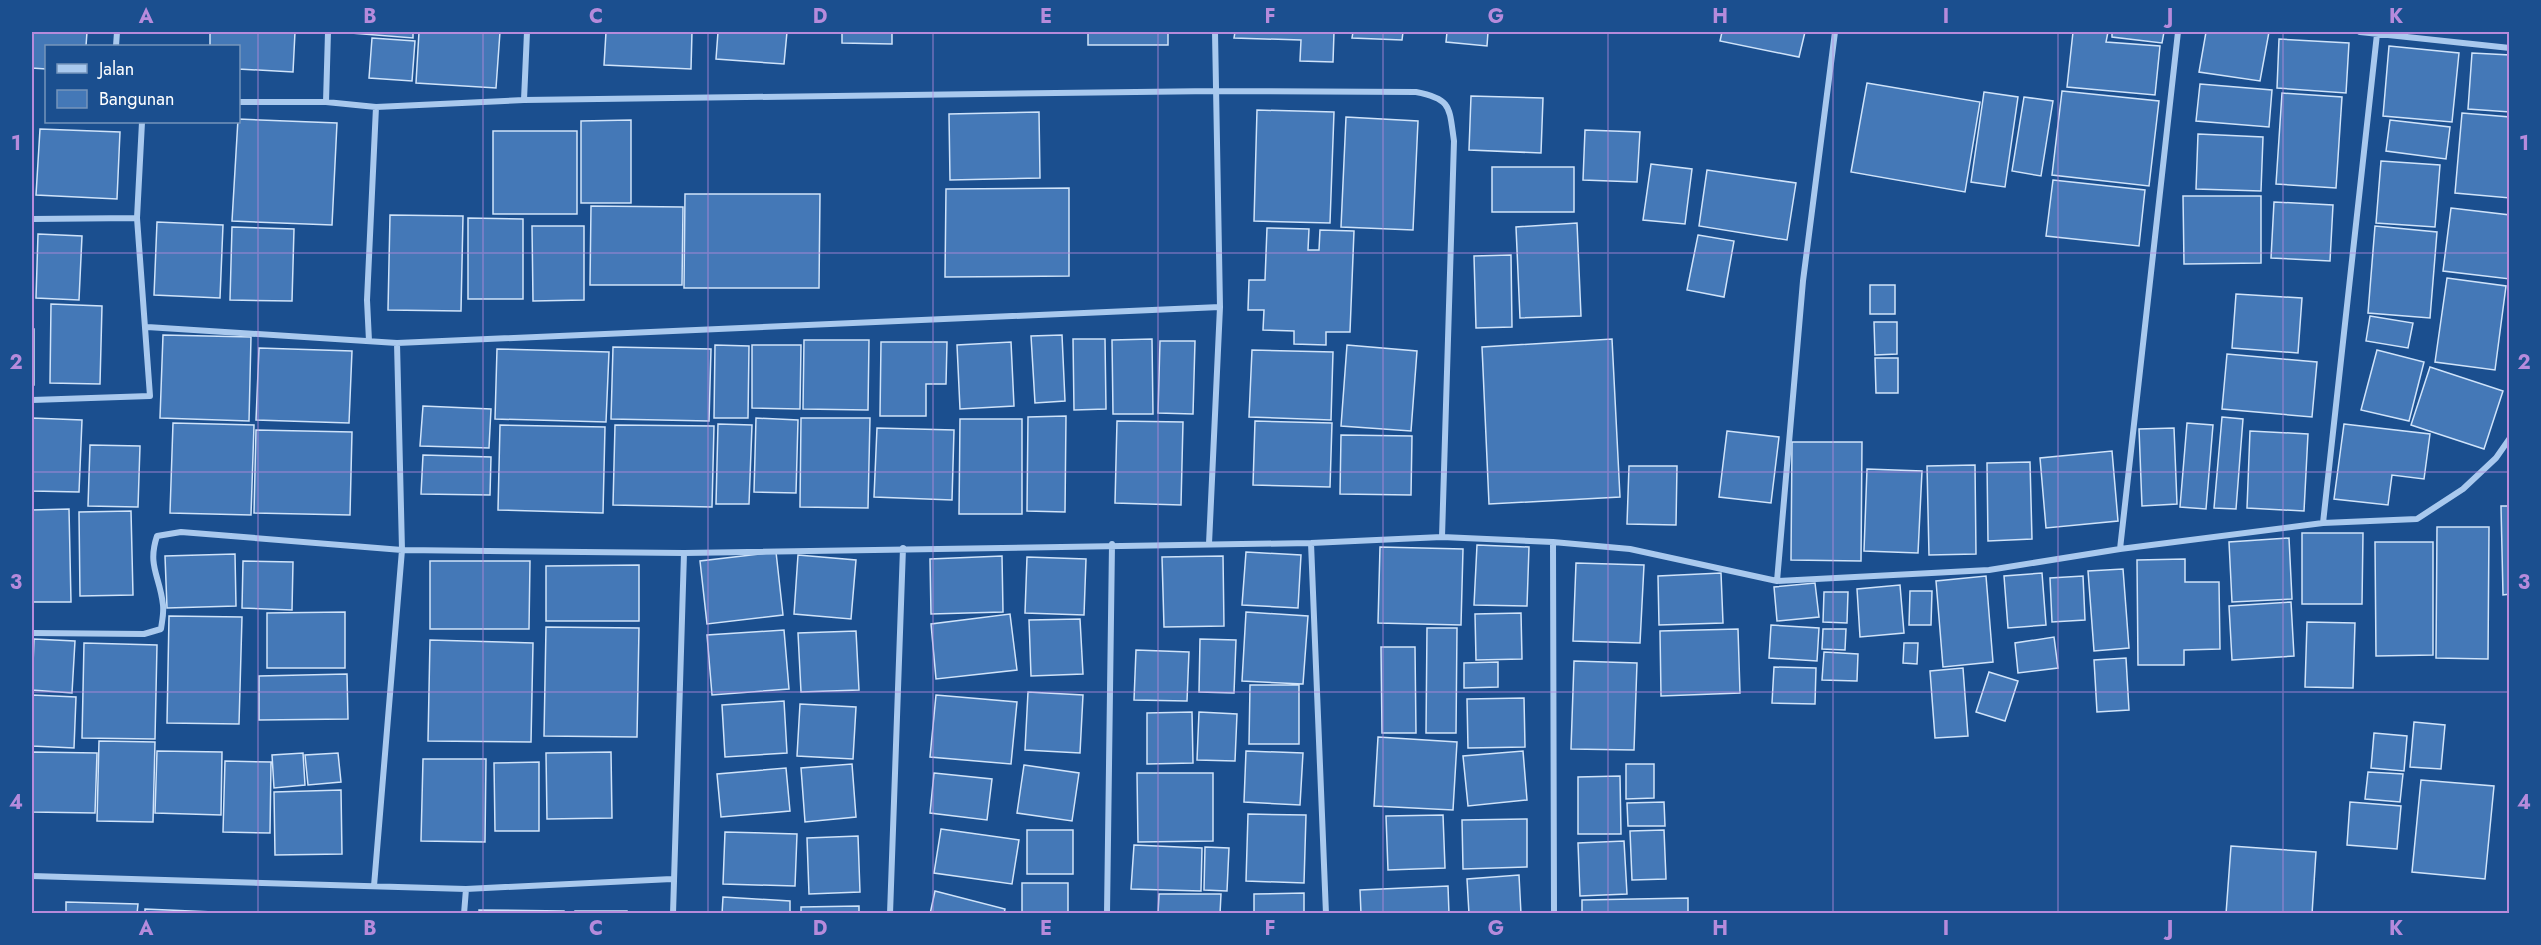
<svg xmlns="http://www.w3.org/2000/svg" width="2541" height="945" font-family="Jost,sans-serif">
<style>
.building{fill:#4478b7;stroke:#cfe3fa;stroke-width:1.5}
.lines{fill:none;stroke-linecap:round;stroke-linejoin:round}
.minor{stroke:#a9c9ee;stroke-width:6}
.grid{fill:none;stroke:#b68bdc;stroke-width:1.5;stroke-opacity:0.55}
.neatline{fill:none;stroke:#b68bdc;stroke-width:2}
.grid-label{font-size:20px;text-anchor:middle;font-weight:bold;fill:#b68bdc}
</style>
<rect width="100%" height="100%" fill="#1b4f8f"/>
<path class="building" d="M32 32H87L86 46H46V69L32 68Z
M210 32H295L293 72 238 69V46H210Z
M338 32H413V38Z
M419 32H500L496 88 416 83Z
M606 32H692L691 69 604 65Z
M718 32H787L784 64 716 59Z
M842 32H892V44L842 43Z
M1088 32H1168V45H1088Z
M1235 32H1334L1333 62 1300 61 1301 40 1234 38Z
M1353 32H1403L1402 40 1352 38Z
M1447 32H1488L1487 46 1446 42Z
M1722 32H1805L1799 57 1720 41Z
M2073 32H2108L2106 42 2160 46 2155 95 2067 87Z
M2112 32H2164L2162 43 2112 37Z
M2206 32H2269L2260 81 2199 72Z
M372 38 415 41 412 81 369 78Z
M2279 39 2349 43 2346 93 2277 88Z
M2389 46 2459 53 2452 122 2383 116Z
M2472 53 2510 55V112L2468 109Z
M1867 83 1980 102 1965 192 1851 172Z
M2200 84 2272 90 2269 127 2196 121Z
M2062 91 2159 101 2149 186 2052 175Z
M1984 92 2018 97 2005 187 1971 182Z
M2282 93 2342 97 2336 188 2276 184Z
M1471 96 1543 98 1541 153 1469 150Z
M2024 97 2053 101 2041 176 2012 171Z
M1257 110 1334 112 1330 223 1254 221Z
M1039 112 1040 178 950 180 949 114Z
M2462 113 2510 117V198L2455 193Z
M1346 117 1418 121 1413 230 1341 227Z
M238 119 337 123 332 225 232 221Z
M631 120V203H581V121Z
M2390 120 2450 127 2446 159 2386 151Z
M40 129 120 132 117 199 36 195Z
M1585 130 1640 132 1637 182 1583 180Z
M493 131H577V214H493Z
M2198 134 2263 137 2261 191 2196 189Z
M2381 161 2440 165 2435 227 2376 223Z
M1651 164 1692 169 1685 224 1643 220Z
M1492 167H1574V212H1492Z
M1707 170 1796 183 1787 240 1699 226Z
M2053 180 2145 190 2139 246 2046 236Z
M1069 188V276L945 277 946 189Z
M685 194H820L819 288H684Z
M2183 196H2261V263L2184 264Z
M2274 202 2333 205 2330 261 2271 258Z
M591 206 683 207 682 285H590Z
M2451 208 2510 215V279L2443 271Z
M390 215 463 216 461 311 388 310Z
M468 218 523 219V299H468Z
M157 222 223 225 220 298 154 295Z
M1577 223 1581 316 1520 318 1516 227Z
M532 226H584V300L533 301Z
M2375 226 2437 232 2430 318 2368 313Z
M232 227 294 229 292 301 230 300Z
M1267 228 1309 229 1308 250H1319L1320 230 1354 231 1350 332H1326V345L1294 344V331L1263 330 1264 310H1248L1249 280H1265Z
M38 234 82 236 79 300 36 298Z
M1698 235 1734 241 1724 297 1687 290Z
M1511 255 1512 327 1476 328 1474 256Z
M2447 278 2506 286 2495 370 2435 362Z
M1870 285H1895V314H1870Z
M2236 294 2302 298 2298 353 2232 348Z
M51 304 102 306 100 384 50 383Z
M2370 316 2413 323 2408 348 2366 341Z
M1874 322H1897V354L1875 355Z
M32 329H34V385H32Z
M163 335 251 337 249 421 160 418Z
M1062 335 1065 401 1035 403 1031 336Z
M1073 339H1105L1106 409 1074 410Z
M1152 339 1153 414H1113L1112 340Z
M1612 339 1620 497 1489 504 1482 347Z
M804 340H869L868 410 803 409Z
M1160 341H1195L1193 414 1158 413Z
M881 342H947L946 384H926V416H880Z
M1011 342 1014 406 960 409 957 345Z
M715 345 749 346 748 418H714Z
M752 345H801L800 409 752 408Z
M1347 345 1417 351 1411 431 1341 426Z
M613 347 711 349 709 421 611 419Z
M259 348 352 351 349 423 256 420Z
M497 349 609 352 606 422 495 419Z
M1252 350 1333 352 1331 420 1249 417Z
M2377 350 2424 362 2409 421 2361 410Z
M2227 354 2317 362 2312 417 2222 409Z
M1875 358H1898V393H1876Z
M2430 367 2503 391 2484 449 2411 425Z
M423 406 491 409 489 448 420 446Z
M1066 416 1065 512 1027 511 1028 417Z
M2222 417 2243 419 2236 509 2214 508Z
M32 418 82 420 79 492 32 491Z
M756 418 798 420 796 493 754 492Z
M801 418H870L868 508 800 507Z
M960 419H1022V514H959Z
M1117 421 1183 422 1181 505 1115 503Z
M1255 421 1332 423 1330 487 1253 485Z
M173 423 254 425 251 515 170 513Z
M2187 423 2213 425 2206 509 2180 507Z
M718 424 752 425 749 504H716Z
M2344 424 2430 434 2424 479 2392 475 2388 505 2334 499Z
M500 425 605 427 603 513 498 510Z
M615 425 714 426 712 507 613 505Z
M877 428 954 430 952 500 874 497Z
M2174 428 2177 504 2142 506 2139 429Z
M256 430 352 432 350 515 254 513Z
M1727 431 1779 437 1771 503 1719 497Z
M2250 431 2308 434 2304 511 2247 508Z
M1341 435 1412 436 1411 495 1340 494Z
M1792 442H1862L1861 561 1791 560Z
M90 445 140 446 138 507 88 506Z
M2112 451 2118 521 2046 528 2040 458Z
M423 455 491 457 490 495 421 494Z
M2030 462 2032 539 1988 541 1987 463Z
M1975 465 1976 554 1929 555 1927 466Z
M1629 466H1677L1676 525 1627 524Z
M1867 469 1922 471 1918 553 1864 551Z
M2501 506H2510V594L2503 595Z
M69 509 71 602H32V510Z
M131 511 133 595 80 596 79 512Z
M2437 527H2489L2488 659 2436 658Z
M2302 533H2363L2362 604H2302Z
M2289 538 2292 599 2232 602 2229 542Z
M2375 542H2433V655L2376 656Z
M1477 545 1529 547 1527 606 1474 605Z
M1380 547 1463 549 1461 625 1378 623Z
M776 552 783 615 707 624 700 561Z
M1246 552 1301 555 1298 608 1242 605Z
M235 554 236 606 167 608 165 556Z
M798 555 856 560 851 619 794 614Z
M1002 556 1003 612 931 614 930 559Z
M1223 556 1224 626 1164 627 1162 557Z
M1027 557 1086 559 1084 615 1025 613Z
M2185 559V582H2219L2220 649 2184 650V665H2138L2137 560Z
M243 561 293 562 292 610 242 608Z
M430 561H530L529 629H430Z
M1576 563 1644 565 1640 643 1573 641Z
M639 565V621H546V566Z
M2123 569 2129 648 2094 651 2088 571Z
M1721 573 1723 623 1659 625 1658 576Z
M2042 573 2046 625 2008 628 2004 576Z
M1986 576 1993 662 1943 667 1936 581Z
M2083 576 2085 620 2052 622 2050 578Z
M1815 583 1819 617 1777 621 1774 587Z
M1900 585 1904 633 1860 637 1857 589Z
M1910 591H1932L1931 625H1909Z
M1824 592H1848L1847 623 1823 622Z
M2291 602 2294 656 2232 660 2229 606Z
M345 612V668H267V613Z
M1246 612 1308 616 1303 684 1242 681Z
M1521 613 1522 659 1476 660 1475 614Z
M1010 614 1017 670 936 679 931 624Z
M169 616 242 617 239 724 167 723Z
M1080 619 1083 674 1031 676 1029 620Z
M2307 622 2355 623 2353 688 2305 687Z
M1771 625 1819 628 1817 661 1769 658Z
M546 627 639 628 637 737 544 736Z
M1427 628H1457L1456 733H1426Z
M1738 629 1740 693 1661 696 1660 631Z
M1823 629H1846L1845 650 1822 649Z
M784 630 789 689 712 695 707 635Z
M856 631 859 690 801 692 798 633Z
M2054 637 2058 668 2018 673 2015 643Z
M34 639 75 641 72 693 32 690Z
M1200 639 1236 640 1234 693 1199 692Z
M430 640 533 643 531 742 428 741Z
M84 643 157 645 155 739 82 738Z
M1904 643H1918L1917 664 1903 663Z
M1381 647H1415L1416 733H1382Z
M1136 650 1189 652 1187 701 1134 700Z
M1824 652 1858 654 1857 681 1822 680Z
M2126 658 2129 710 2097 712 2094 660Z
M1574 661 1637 663 1634 750 1571 749Z
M1498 662V687L1464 688V663Z
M1774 667 1816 668 1815 704 1772 703Z
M1963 668 1968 736 1935 738 1930 671Z
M1989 672 2018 681 2005 721 1976 712Z
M347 674 348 719 259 720V676Z
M1250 685H1299V744H1249Z
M1028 692 1083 695 1080 753 1025 750Z
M32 695 76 697 74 748 32 746Z
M936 695 1017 702 1011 764 930 757Z
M1524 698 1525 747 1468 748 1467 699Z
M784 701 787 753 725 757 722 705Z
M800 704 856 707 853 759 797 756Z
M1192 712 1193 763 1147 764V713Z
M1199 712 1237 714 1235 761 1197 760Z
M2414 722 2445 725 2441 769 2410 767Z
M2374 733 2407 736 2404 771 2371 768Z
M1378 737 1457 742 1453 810 1374 806Z
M99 741 155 742 153 822 97 821Z
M157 751 222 752 221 815 155 813Z
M1246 751 1303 753 1300 805 1244 802Z
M1523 751 1527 800 1468 806 1463 756Z
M32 752 97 753 95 813 32 812Z
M611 752 612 818 547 819 546 753Z
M303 753 305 785 274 788 272 755Z
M338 753 341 782 308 785 305 755Z
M423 759H486L485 842 421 841Z
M225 761 271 762 270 833 223 832Z
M539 762V831H495L494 763Z
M852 764 856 817 805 822 801 768Z
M1626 764H1654V798L1626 799Z
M1024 765 1079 773 1072 821 1017 813Z
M786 768 790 811 721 817 717 774Z
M2368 772 2403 774 2400 802 2365 799Z
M934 773 992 779 987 820 930 813Z
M1137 773H1213V841L1138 842Z
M1620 776 1621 834H1578V777Z
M2421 780 2494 786 2485 879 2412 872Z
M341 790 342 854 275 855 274 792Z
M1664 802 1665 826H1628L1627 803Z
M2350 802 2401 806 2397 849 2347 845Z
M1248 814 1306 815 1304 883 1246 881Z
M1443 815 1445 868 1388 870 1386 816Z
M1527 819V867L1463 869 1462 820Z
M941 829 1019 840 1012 884 934 873Z
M1027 830H1073V874H1027Z
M1664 830 1666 879 1632 880 1630 831Z
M725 832 797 834 795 886 723 884Z
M858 836 860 892 809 894 807 838Z
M1624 841 1627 894 1580 896 1578 843Z
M1134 845 1202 848 1201 891 1131 889Z
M2231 846 2316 852 2312 914H2226Z
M1205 847 1229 848 1227 891 1204 890Z
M1519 875 1521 914H1469L1467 879Z
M1022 883H1068V914H1022Z
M1448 886 1449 914H1361L1360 890Z
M935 891 1005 909 1004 914H930Z
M1304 893V914H1254V894Z
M1159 894H1221L1220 914H1158Z
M723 897 790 901V914H722Z
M1688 898V914H1582V900Z
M66 902 138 904 137 914H66Z
M859 906V914H801V907Z
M145 909 213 912V914H145Z
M479 910 564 911V914H479Z
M575 911H627V914H575Z"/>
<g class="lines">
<path class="minor" d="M328 32 326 102 376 107 367 300 369 341
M2360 32 2510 48
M116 46 117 32
M524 100 527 32
M238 102H326
M376 107 524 100 1215 91 1416 92C1452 99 1449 107 1454 141L1442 537
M32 219 137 218
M147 327 397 343 1220 307
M32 400 150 396 137 218 142 122
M2323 523 2377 34
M1553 542 1554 914
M1311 543 1326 914
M1209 544 1220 307 1215 32
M2120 549 2178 32
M1777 581 1803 281 1835 32
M32 633 144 634 161 629C162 621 164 613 163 605 160 576 147 566 157 536L181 532 402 550 684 553 1311 543 1442 537 1553 542 1630 549 1777 581 1989 570 2120 549 2323 523 2417 519 2463 489 2496 458 2510 438
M32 876 466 889 672 879
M374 886 402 550 397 343
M464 914 466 889
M673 914 684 553
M890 914 903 548
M1107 914 1112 544"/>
</g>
<path class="grid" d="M258 32V914M483 32V914M708 32V914M933 32V914M1158 32V914M1383 32V914M1608 32V914M1833 32V914M2058 32V914M2283 32V914M32 253H2510M32 472H2510M32 692H2510"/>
<rect width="2541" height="945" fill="none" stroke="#1b4f8f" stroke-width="66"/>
<rect x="45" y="45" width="195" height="78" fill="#1b4f8f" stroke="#7695bc" stroke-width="1.5"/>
<rect x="57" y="64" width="30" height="9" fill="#a9c9ee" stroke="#7695bc" stroke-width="1.5"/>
<text x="99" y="75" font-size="18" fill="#ffffff">Jalan</text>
<rect x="57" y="90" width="30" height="18" fill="#4478b7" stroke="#7695bc" stroke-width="1.5"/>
<text x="99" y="105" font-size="18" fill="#ffffff">Bangunan</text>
<rect x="33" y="33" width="2475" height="879" class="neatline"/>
<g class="grid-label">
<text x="146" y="23">A</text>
<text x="370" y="23">B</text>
<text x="596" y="23">C</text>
<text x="820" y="23">D</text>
<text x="1046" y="23">E</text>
<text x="1270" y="23">F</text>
<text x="1496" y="23">G</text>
<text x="1720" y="23">H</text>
<text x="1946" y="23">I</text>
<text x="2170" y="23">J</text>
<text x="2396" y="23">K</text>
<text x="16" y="150">1</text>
<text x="2524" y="150">1</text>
<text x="16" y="369">2</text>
<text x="2524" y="369">2</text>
<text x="16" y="589">3</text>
<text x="2524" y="589">3</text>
<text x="16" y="809">4</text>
<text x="2524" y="809">4</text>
<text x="146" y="935">A</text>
<text x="370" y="935">B</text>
<text x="596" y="935">C</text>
<text x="820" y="935">D</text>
<text x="1046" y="935">E</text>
<text x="1270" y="935">F</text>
<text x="1496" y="935">G</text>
<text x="1720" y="935">H</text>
<text x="1946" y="935">I</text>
<text x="2170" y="935">J</text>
<text x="2396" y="935">K</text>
</g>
</svg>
